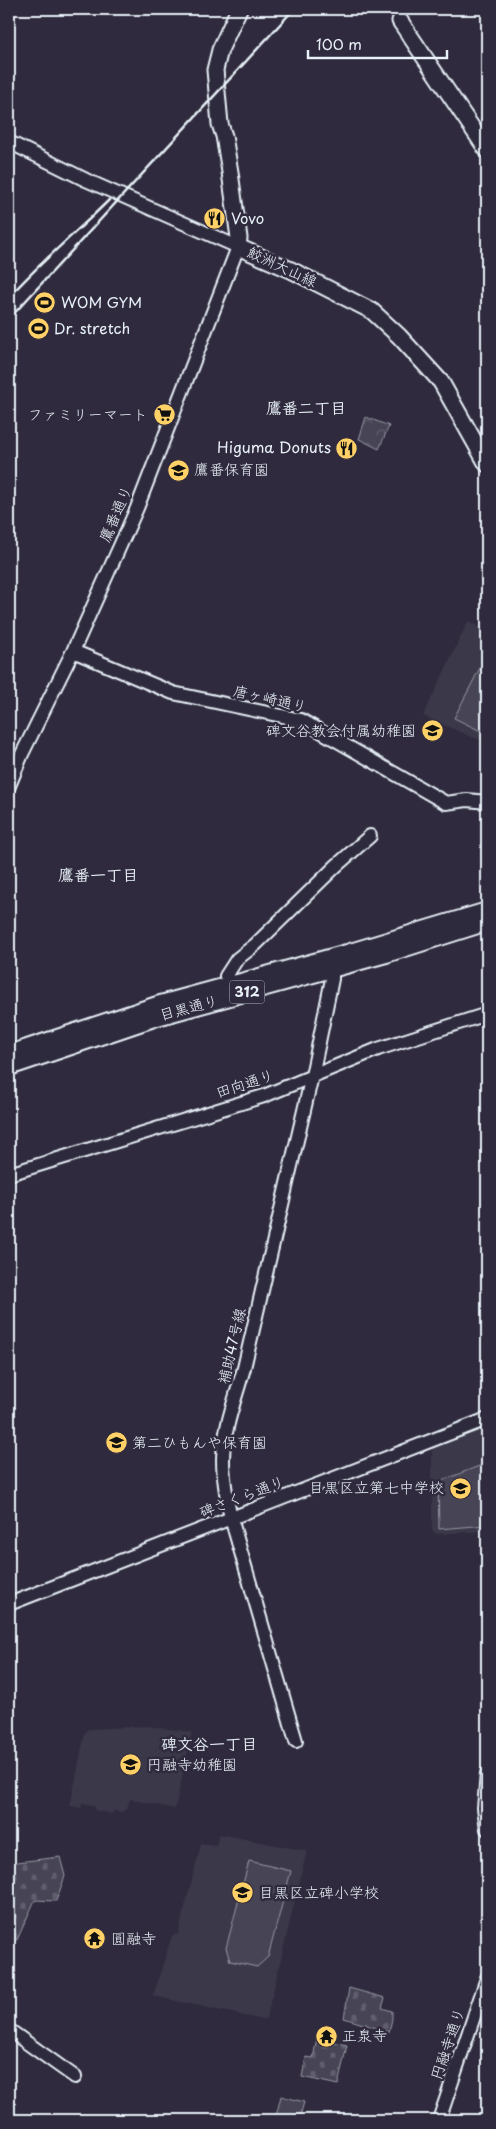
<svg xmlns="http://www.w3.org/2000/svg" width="496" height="2129" font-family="'Playpen Sans','Klee One',sans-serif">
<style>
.built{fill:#3b3749}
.forest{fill:url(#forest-crowns);stroke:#979aa6}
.cemetery{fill:url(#cemetery-stones);stroke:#979aa6}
.garden{fill:#464455;stroke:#979aa6}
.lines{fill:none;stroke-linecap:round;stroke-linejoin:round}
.tertiary-casing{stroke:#e8f1f8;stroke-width:16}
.secondary-casing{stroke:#e8f1f8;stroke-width:19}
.primary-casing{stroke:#e8f1f8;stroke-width:20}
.tertiary{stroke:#2f2a3d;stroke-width:12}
.secondary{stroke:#2f2a3d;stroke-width:15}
.primary{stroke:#2f2a3d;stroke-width:16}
.rail{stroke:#e8f1f8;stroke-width:2.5}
.labels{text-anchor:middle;stroke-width:5;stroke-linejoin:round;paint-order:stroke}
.shield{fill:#2f2a3d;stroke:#b0b5c0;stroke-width:1}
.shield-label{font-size:14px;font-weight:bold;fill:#e8f1f8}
.poi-label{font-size:15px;fill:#e8f1f8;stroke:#2f2a3d;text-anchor:start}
.street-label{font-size:15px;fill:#e8f1f8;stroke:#2f2a3d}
.neighbourhood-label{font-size:16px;font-weight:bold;fill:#e8f1f8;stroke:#2f2a3d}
</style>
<defs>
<pattern id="forest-crowns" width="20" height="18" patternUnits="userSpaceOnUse" patternTransform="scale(1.25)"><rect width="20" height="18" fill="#464455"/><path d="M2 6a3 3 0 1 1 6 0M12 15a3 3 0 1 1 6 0" fill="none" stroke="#615f6e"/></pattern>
<pattern id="cemetery-stones" width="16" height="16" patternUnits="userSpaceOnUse" patternTransform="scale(1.25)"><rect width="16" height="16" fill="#464455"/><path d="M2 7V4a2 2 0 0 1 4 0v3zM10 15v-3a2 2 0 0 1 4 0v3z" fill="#615f6e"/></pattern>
</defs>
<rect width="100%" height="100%" fill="#2f2a3d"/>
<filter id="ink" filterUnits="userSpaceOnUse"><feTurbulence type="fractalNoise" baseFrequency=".02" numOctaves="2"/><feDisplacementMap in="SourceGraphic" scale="10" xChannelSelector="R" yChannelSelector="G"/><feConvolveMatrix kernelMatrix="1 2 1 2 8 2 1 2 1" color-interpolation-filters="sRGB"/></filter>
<g filter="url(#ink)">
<path class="built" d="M468 621 487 630V741L474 738 423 716Z
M487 1425V1531L437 1534 432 1531V1446Z
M146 1726 192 1732 175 1809 130 1799 127 1809 122 1812 113 1811 112 1814 94 1810 95 1806 83 1803 81 1808 70 1806 85 1732 88 1729Z
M219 1834 307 1851 267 2017 263 2020 153 1996 172 1935 178 1934 201 1844 216 1846Z"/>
<path class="forest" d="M366 417 389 426 379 449 359 439Z"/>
<path class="cemetery" d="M60 1857 65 1876 56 1901 35 1900 17 1940 9 1938V1863Z
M349 1988 385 1998 382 2008 392 2011V2019L389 2032 344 2018Z
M317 2038 347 2045 338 2085 302 2077 306 2057 313 2058Z"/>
<path class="garden" d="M481 666 487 669V734L454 718Z
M487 1463V1525L439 1529 438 1482Z
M249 1861 291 1871 268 1957 257 1967 230 1961 226 1948Z
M281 2096 304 2102 299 2120H275Z"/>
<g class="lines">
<defs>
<path id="tertiary" d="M9 142 86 180 238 247 137 508 73 651 22 754 9 786
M73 651 173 693 301 720 446 803 467 800 487 802
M228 985 226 976 237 959 255 945 336 866 370 836
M9 1174 264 1096 378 1049 487 1014
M9 1604 487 1419
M296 1741 231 1518C227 1500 223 1480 223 1460 223 1430 236 1397 244 1368L312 1076 332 979V961
M487 1773 484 1808 487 1829
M9 2030 75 2077
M439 2120 487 1978"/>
<path id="secondary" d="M239 9 220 50 215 70 220 124 224 136 230 172 239 238 238 247 291 270 372 311 399 336 441 382 487 464
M400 21 487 150"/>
<path id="primary" d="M9 1054 157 1005 347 953 487 911
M9 1067 157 1017 386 954 487 922"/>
</defs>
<use href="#tertiary" class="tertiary-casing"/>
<use href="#secondary" class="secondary-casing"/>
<use href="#primary" class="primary-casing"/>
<use href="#tertiary" class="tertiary"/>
<use href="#secondary" class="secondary"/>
<use href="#primary" class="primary"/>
<path class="rail" d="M9 297C40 262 76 233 109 200
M9 319 294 9"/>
</g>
</g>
<defs>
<symbol id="restaurant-disc" viewBox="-11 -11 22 22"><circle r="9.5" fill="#ffd166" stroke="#2f2a3d"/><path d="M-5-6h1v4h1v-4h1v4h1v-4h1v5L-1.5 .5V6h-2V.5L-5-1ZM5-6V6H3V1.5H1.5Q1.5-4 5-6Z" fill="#111"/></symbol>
<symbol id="stadium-disc" viewBox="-11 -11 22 22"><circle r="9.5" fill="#ffd166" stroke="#2f2a3d"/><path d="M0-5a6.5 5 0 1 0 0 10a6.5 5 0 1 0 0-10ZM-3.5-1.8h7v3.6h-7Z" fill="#111"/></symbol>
<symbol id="supermarket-disc" viewBox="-11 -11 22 22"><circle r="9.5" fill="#ffd166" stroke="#2f2a3d"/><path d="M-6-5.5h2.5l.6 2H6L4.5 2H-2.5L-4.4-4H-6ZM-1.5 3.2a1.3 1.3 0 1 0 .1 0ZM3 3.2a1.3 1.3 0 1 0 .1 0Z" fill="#111"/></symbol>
<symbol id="school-disc" viewBox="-11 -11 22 22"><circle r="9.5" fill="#ffd166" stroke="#2f2a3d"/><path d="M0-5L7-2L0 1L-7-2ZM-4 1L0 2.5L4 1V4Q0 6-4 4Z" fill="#111"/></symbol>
<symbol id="temple-disc" viewBox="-11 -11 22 22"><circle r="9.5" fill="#ffd166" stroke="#2f2a3d"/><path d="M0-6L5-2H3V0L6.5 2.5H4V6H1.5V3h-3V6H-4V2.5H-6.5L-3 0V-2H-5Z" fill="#111"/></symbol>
</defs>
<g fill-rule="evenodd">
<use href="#restaurant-disc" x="202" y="206" width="25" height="25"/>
<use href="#stadium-disc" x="32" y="290" width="25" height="25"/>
<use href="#stadium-disc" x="26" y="316" width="25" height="25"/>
<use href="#supermarket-disc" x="152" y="402" width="25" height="25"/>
<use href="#restaurant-disc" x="334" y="436" width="25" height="25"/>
<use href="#school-disc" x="166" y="458" width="25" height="25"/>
<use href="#school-disc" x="420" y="718" width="25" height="25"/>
<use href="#school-disc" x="104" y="1430" width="25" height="25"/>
<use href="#school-disc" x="448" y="1476" width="25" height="25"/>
<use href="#school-disc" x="118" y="1752" width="25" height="25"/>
<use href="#school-disc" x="230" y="1880" width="25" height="25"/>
<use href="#temple-disc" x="82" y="1926" width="25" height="25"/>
<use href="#temple-disc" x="314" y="2024" width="25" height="25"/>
</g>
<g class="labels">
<rect class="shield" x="229.5" y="980.5" width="35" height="23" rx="4"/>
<g class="shield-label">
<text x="247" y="997">312</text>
</g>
<g class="poi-label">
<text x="231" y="224">Vovo</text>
<text x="61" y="308">WOM GYM</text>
<text x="54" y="334">Dr. stretch</text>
<text x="148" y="420" text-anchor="end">ファミリーマート</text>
<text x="331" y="453" text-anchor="end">Higuma Donuts</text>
<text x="194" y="475">鷹番保育園</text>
<text x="416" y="736" text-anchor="end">碑文谷教会付属幼稚園</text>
<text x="132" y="1448">第二ひもんや保育園</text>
<text x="444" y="1493" text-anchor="end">目黒区立第七中学校</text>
<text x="147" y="1770">円融寺幼稚園</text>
<text x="259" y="1898">目黒区立碑小学校</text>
<text x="111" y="1944">圓融寺</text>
<text x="342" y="2041">正泉寺</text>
</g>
<g class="street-label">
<text transform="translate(282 267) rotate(25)" y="5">鮫洲大山線</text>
<text transform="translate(116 514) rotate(-67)" y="5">鷹番通り</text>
<text transform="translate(270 699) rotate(13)" y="5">唐ヶ崎通り</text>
<text transform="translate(189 1008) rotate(-15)" y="5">目黒通り</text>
<text transform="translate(245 1084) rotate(-18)" y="5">田向通り</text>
<text transform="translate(232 1346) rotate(-77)" y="5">補助47号線</text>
<text transform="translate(242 1497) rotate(-21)" y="5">碑さくら通り</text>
<text transform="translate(448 2044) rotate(-71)" y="5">円融寺通り</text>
</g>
<g class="neighbourhood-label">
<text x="306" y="414">鷹番二丁目</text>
<text x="98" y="881">鷹番一丁目</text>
<text x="209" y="1750">碑文谷一丁目</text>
</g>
</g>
<rect width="496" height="2129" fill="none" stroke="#2f2a3d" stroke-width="30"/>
<rect x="15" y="15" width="466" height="2099" fill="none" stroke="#e8f1f8" stroke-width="2" filter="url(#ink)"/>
<path d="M308 50v8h139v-8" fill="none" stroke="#e8f1f8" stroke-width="2.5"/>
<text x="316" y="50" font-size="15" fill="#e8f1f8" stroke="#2f2a3d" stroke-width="4" paint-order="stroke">100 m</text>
</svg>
